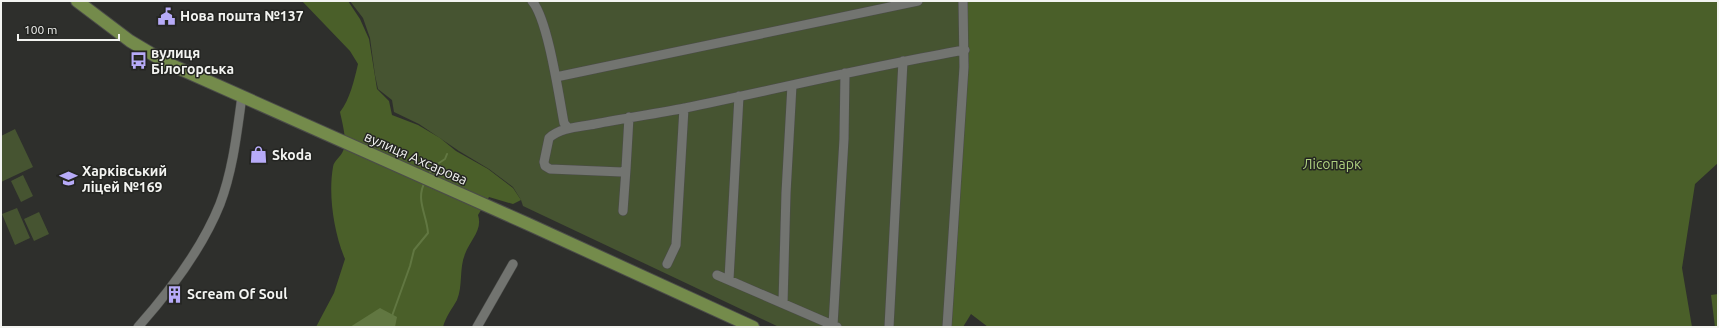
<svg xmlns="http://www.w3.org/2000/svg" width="1719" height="328" font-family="Ubuntu,sans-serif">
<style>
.green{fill:#465431}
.forest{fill:#4a5f29}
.water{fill:#617741}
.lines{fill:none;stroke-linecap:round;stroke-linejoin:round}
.stream{stroke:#617741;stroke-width:2}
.minor-casing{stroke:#4b4c49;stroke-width:10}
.major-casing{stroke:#4b4c49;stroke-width:14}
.minor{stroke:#727470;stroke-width:9}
.major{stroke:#748b4b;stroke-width:12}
.labels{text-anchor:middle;stroke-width:3;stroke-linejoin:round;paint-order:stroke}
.poi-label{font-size:14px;font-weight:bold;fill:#f3f4f1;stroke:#242522;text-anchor:start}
.street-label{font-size:14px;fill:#f3f4f1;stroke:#242522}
.park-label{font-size:14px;fill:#aed07f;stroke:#242522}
</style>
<rect width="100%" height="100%" fill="#2e2f2c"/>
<path class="green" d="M350 1H958L961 54 946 327H779L523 206 521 200 513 187 489 169 459 151 419 124 394 112 392 100 378 89 375 75 370 38 363 18Z
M15 129 33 167 1 182V136Z
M23 175 33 196 21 202 11 181Z
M17 208 30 238 15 245 2 214Z
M39 212 49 234 34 241 24 219Z"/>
<path class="forest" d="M302 1H348L360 19 369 39 377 89 389 101 392 115 418 125 440 138 456 151 488 169 513 188 521 200 513 204 489 197 478 215C483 230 470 240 465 254 459 268 463 286 457 300 452 309 446 316 443 327H316L334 293 345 259C334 233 328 195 333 167 334 160 341 157 343 151 348 143 342 122 340 112 350 99 354 81 358 64L350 51Z
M958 1H1718V163L1695 184 1682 268 1692 327H988L971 314 963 327H946L961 54Z
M1718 294V327H1715L1711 295Z"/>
<path class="water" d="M380 308 397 317 395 327H350Z"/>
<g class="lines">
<path class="stream" d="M439 163 445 159 447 154
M429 175 434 165
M392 316 410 266 414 250 428 233C427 215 415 199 425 182"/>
<defs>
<path id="minor" d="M532 1C548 19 559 97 564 123L568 128
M556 77 918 1
M629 117 626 169 622 172 550 169 545 166 544 162 549 138C561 127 580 127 595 124 625 118 655 114 685 108 778 89 871 66 965 50
M623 211 626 169
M667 264 676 245 684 108
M717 275 837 327
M729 279 739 96
M783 303 786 193 792 85
M833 325 844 139 845 73
M138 327C170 291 202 249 220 204 233 170 237 132 242 96
M477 327 513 264
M889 327 903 61
M947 327 964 67 963 1"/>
<path id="major" d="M77 1 130 41 167 63 528 224 753 327"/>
</defs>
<use href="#minor" class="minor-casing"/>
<use href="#major" class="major-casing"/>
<use href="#minor" class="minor"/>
<use href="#major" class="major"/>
</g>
<defs>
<symbol id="civic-bare" viewBox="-9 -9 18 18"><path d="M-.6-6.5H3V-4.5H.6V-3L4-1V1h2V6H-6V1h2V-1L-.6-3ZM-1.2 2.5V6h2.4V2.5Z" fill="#b7abf8" stroke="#242522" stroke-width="2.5" paint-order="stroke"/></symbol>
<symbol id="bus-bare" viewBox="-9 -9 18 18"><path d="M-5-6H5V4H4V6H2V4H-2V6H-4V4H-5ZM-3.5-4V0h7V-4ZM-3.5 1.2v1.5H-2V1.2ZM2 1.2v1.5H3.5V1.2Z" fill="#b7abf8" stroke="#242522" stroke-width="2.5" paint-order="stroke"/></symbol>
<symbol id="shop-bare" viewBox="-9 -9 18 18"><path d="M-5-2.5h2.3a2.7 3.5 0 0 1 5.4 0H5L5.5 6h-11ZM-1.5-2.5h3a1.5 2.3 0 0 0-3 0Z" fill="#b7abf8" stroke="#242522" stroke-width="2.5" paint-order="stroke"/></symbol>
<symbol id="school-bare" viewBox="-9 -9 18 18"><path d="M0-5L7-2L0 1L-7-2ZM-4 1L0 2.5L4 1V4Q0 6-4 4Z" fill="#b7abf8" stroke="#242522" stroke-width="2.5" paint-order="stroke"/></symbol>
<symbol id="building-bare" viewBox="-9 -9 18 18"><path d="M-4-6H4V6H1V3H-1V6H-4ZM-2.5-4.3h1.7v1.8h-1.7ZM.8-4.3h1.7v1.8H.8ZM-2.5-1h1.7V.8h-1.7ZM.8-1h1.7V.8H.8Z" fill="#b7abf8" stroke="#242522" stroke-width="2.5" paint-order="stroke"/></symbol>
</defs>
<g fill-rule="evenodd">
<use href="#civic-bare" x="154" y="4" width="25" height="25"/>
<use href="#bus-bare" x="126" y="48" width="25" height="25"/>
<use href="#shop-bare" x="246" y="142" width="25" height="25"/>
<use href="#school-bare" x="56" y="166" width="25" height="25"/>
<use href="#building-bare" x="162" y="282" width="25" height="25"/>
</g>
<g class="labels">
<g class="poi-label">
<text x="180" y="21">Нова пошта №137</text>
<text x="151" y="58">вулиця<tspan x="151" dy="16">Білогорська</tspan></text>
<text x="272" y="160">Skoda</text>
<text x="82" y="176">Харківський<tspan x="82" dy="16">ліцей №169</tspan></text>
<text x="187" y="299">Scream Of Soul</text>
</g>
<g class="street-label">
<text transform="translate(416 158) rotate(24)" y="5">вулиця Ахсарова</text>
</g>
<g class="park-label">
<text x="1332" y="169">Лісопарк</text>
</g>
</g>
<rect width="1719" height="328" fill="none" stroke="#f3f4f1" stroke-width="4"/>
<path d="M18 34v6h101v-6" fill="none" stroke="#f3f4f1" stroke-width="2"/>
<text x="24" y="34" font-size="12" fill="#f3f4f1" stroke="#242522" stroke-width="3" paint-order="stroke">100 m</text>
</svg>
